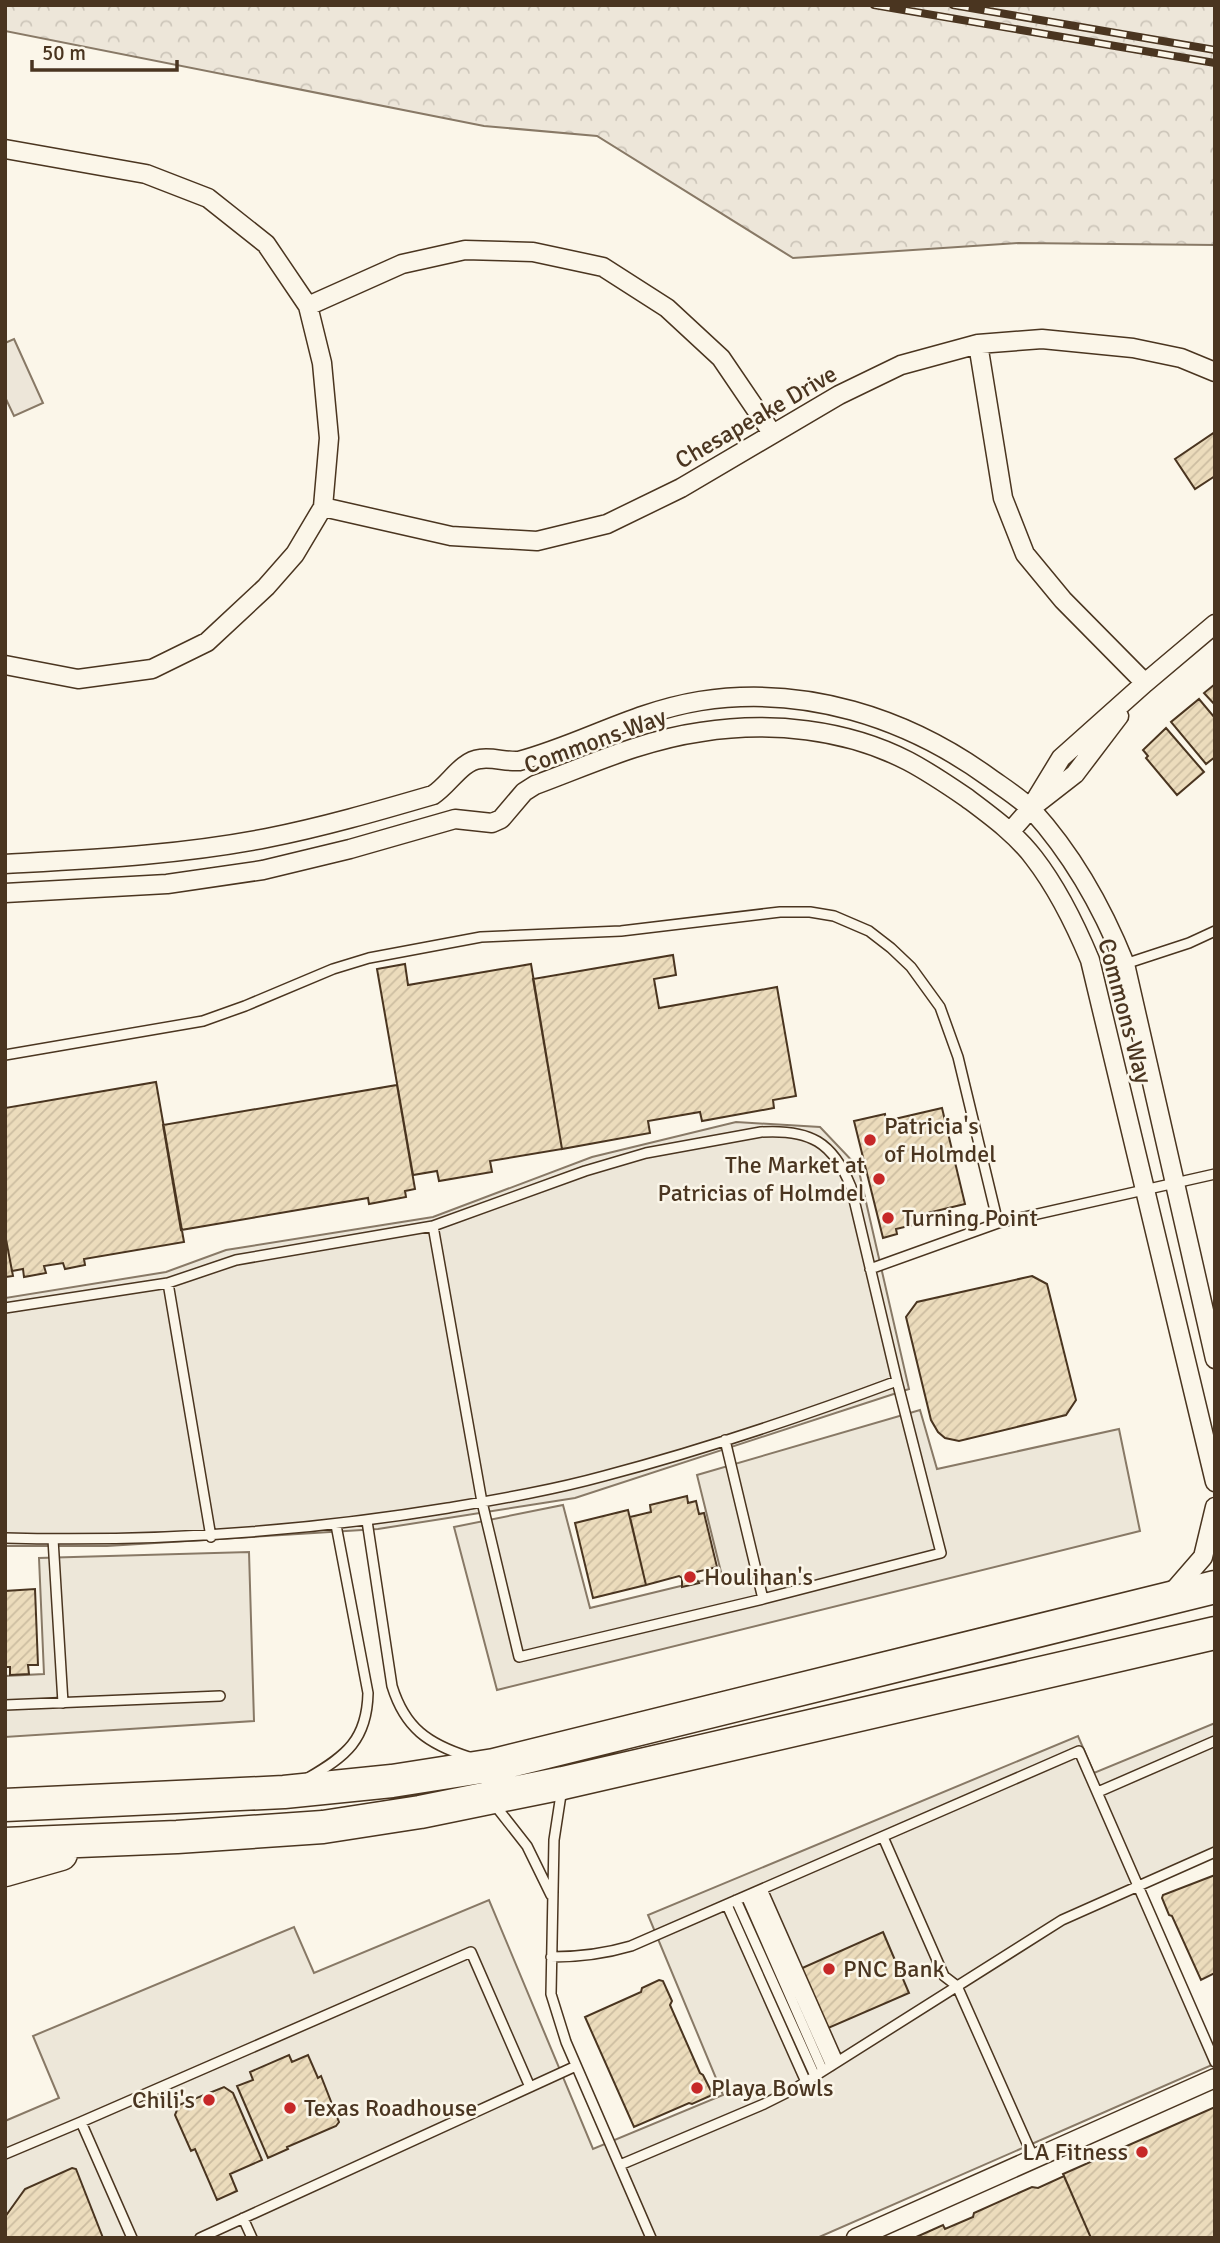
<svg xmlns="http://www.w3.org/2000/svg" width="1220" height="2243" font-family="Signika,sans-serif">
<style>
.forest{fill:url(#forest-crowns);stroke:#887966;stroke-width:2}
.park{fill:#ede6d9;stroke:#887966;stroke-width:2}
.parking{fill:#ede7d9;stroke:#887966;stroke-width:2}
.building{fill:url(#building-hatch);stroke:#4a3520;stroke-width:2}
.lines{fill:none;stroke-linecap:round;stroke-linejoin:round}
.lane-casing{stroke:#4a3520;stroke-width:12}
.street-casing{stroke:#4a3520;stroke-width:21}
.highway-casing{stroke:#4a3520;stroke-width:35}
.lane{stroke:#fbf6e9;stroke-width:9}
.street{stroke:#fbf6e9;stroke-width:18}
.highway{stroke:#fbf6e9;stroke-width:32}
.rail-casing{stroke:#4a3520;stroke-width:8}
.rail{stroke:#fbf6e9;stroke-width:5;stroke-dasharray:16;stroke-linecap:butt}
.poi-dot{fill:#c62828;stroke:#fbf6e9;stroke-width:2.5}
.labels{text-anchor:middle;stroke-width:5;stroke-linejoin:round;paint-order:stroke}
.street-label{font-size:24px;fill:#4a3520;stroke:#fbf6e9}
.poi-label{font-size:24px;fill:#4a3520;stroke:#fbf6e9;text-anchor:start}
</style>
<defs>
<pattern id="forest-crowns" width="20" height="18" patternUnits="userSpaceOnUse" patternTransform="scale(1.75)"><rect width="20" height="18" fill="#ede6d9"/><path d="M2 6a3 3 0 1 1 6 0M12 15a3 3 0 1 1 6 0" fill="none" stroke="#cdc6ba"/></pattern>
<pattern id="building-hatch" width="6" height="6" patternUnits="userSpaceOnUse" patternTransform="scale(1.75)"><rect width="6" height="6" fill="#ecdcbc"/><path d="M-1 1l2-2M0 6l6-6M5 7l2-2" fill="none" stroke="#ccbda1"/></pattern>
</defs>
<rect width="100%" height="100%" fill="#fbf6e9"/>
<path class="forest" d="M5 5H1215V245L1018 243 793 258 597 136 484 126 5 31Z"/>
<path class="park" d="M14 339 43 403 14 416 5 397V343Z"/>
<path class="parking" d="M736 1122 820 1127 858 1167 909 1389 575 1498 378 1529 107 1546H5V1298L166 1272 226 1250 433 1217 592 1157Z
M920 1410 937 1469 1119 1429 1140 1531 497 1690 454 1527 563 1505 590 1608 722 1576 697 1475Z
M249 1552 254 1721 5 1737V1676L44 1674 39 1558Z
M1215 1723V1849L1134 1885 1212 2065 817 2238H5V2121L59 2098 33 2036 294 1927 314 1973 489 1900 593 2149 723 2095 648 1915 1078 1736 1094 1773Z"/>
<path class="building" d="M1215 432V476L1195 489 1175 459Z
M1215 684V705L1204 693Z
M1199 699 1215 718V757L1206 764 1171 722Z
M1166 728 1204 772 1177 795 1146 758 1148 756 1143 750Z
M673 955 676 975 654 979 659 1008 777 987 796 1096 773 1100 774 1108 702 1121 700 1112 648 1121 650 1133 562 1149 533 979Z
M405 964 408 985 531 964 562 1149 490 1161 492 1172 439 1181 437 1171 413 1175 377 969Z
M156 1082 184 1242 84 1259 85 1265 65 1269 63 1263 44 1266 46 1273 24 1277 23 1269 12 1271 5 1234V1108Z
M397 1085 415 1189 405 1191 406 1197 369 1204 368 1198 181 1230 163 1125Z
M942 1108 965 1204 911 1217 913 1225 896 1229 897 1234 883 1238 854 1121 885 1114 886 1121Z
M5 1234 13 1276 5 1277Z
M1032 1276 1047 1284 1076 1400 1066 1415 959 1441 945 1438 938 1432 931 1420 906 1317 917 1302Z
M687 1496 688 1503 696 1501 699 1514 704 1513 717 1567 696 1572V1578L699 1583 682 1587V1578L679 1576 646 1585 630 1517 651 1512 650 1505Z
M628 1510 646 1585 593 1598 575 1523Z
M35 1589 38 1665H28L29 1674 10 1675V1667H5V1591Z
M1215 1875V1973L1201 1980 1172 1916 1169 1915 1162 1898 1163 1895Z
M883 1932 909 1993 826 2029 800 1969Z
M659 1980 663 1981 672 2001 670 2005 700 2073 703 2075 712 2093 710 2096 692 2104 689 2103 634 2127 585 2017 641 1992 642 1988Z
M289 2055 292 2062 308 2055 318 2078 321 2076 339 2122 336 2126 287 2147 288 2149 268 2158 237 2086 253 2080 250 2072Z
M224 2087 233 2093 262 2160 230 2174 237 2191 217 2200 195 2149 191 2151 175 2115 179 2105Z
M1215 2107V2238H1091L1063 2174Z
M72 2168 76 2169 103 2238H5V2217L25 2189Z
M1064 2176 1091 2238H914L943 2225 945 2229 973 2217 974 2213 1032 2187 1038 2188Z"/>
<g class="lines">
<defs>
<path id="lane" d="M1125 964 1189 943 1215 931
M5 1055 203 1021 245 1006 333 969 369 958 481 937 621 931 780 912H810L834 916 869 931 891 948 911 967 940 1007 958 1057 998 1223
M433 1226 482 1502 519 1657 763 1599
M870 1269 998 1223 1215 1174
M168 1283 211 1537
M5 1308 168 1283 236 1260 433 1226 585 1171 646 1153 761 1132C810 1129 833 1142 851 1187L897 1381 941 1553 763 1599 725 1440
M367 1521 392 1686C405 1728 428 1744 469 1757
M5 1538C154 1542 302 1532 448 1508 500 1499 553 1490 604 1476 703 1450 801 1417 897 1381
M53 1539 63 1703
M5 1705 220 1696
M308 1778C346 1756 367 1740 368 1693L336 1525
M562 1788 554 1840 551 1994 566 2042 651 2238
M1098 1792 1215 1741
M494 1804 527 1846 551 1895
M883 1837 944 1976 957 1986 1034 2159
M762 1889 838 2061
M754 1893 831 2066
M746 1896 823 2071
M736 1900 815 2076
M727 1905 806 2082
M551 1957C579 1957 604 1954 631 1946L1079 1751 1215 2062
M5 2154 81 2122
M620 2165 764 2104 796 2088 1062 1920 1215 1852
M243 2218 252 2238
M132 2238 81 2122 471 1952 530 2087
M200 2238 576 2066"/>
<path id="street" d="M5 149 146 174 208 198 266 244 308 306 322 363 329 438 323 507 295 554 266 587 207 642 152 669 78 679 5 665
M308 306 402 264 465 250 533 252 603 267 667 308 721 358 772 433
M978 344 1003 498 1025 554 1063 600 1145 683
M323 507 451 536 537 541 607 524 681 488 839 395 901 365 978 344 1042 339 1133 348 1181 358 1215 372
M1030 809 1061 758 1145 683 1215 624
M1010 832 1030 809 1075 774 1119 716
M5 864C93 859 180 855 267 838 323 827 378 811 433 795 449 785 461 761 480 759 493 757 506 762 519 761 582 744 633 712 700 701 804 685 906 717 990 778 1004 788 1020 798 1032 810 1072 854 1103 909 1125 964L1215 1359
M5 893 167 884 263 870 350 849 455 819 492 823 501 819 524 792 535 785C589 765 643 740 701 732 770 721 846 729 908 761 929 772 948 785 967 798 991 816 1016 834 1034 858 1058 889 1075 924 1090 960L1215 1482
M1170 1595 1203 1557 1215 1507
M856 2238 1215 2078"/>
<path id="highway" d="M5 1805 284 1792 392 1781 494 1765 1215 1587
M5 1844 177 1837 323 1827 420 1812 563 1783 1215 1633
M5 1870 61 1854"/>
</defs>
<use href="#lane" class="lane-casing"/>
<use href="#street" class="street-casing"/>
<use href="#highway" class="highway-casing"/>
<use href="#lane" class="lane"/>
<use href="#street" class="street"/>
<use href="#highway" class="highway"/>
<defs>
<path id="rail" d="M874 5 1215 63
M953 5 1215 50"/>
</defs>
<use href="#rail" class="rail-casing"/>
<use href="#rail" class="rail"/>
</g>
<g class="poi-dot">
<circle cx="870" cy="1140" r="7"/>
<circle cx="879" cy="1179" r="7"/>
<circle cx="888" cy="1218" r="7"/>
<circle cx="690" cy="1577" r="7"/>
<circle cx="829" cy="1969" r="7"/>
<circle cx="697" cy="2088" r="7"/>
<circle cx="209" cy="2100" r="7"/>
<circle cx="290" cy="2108" r="7"/>
<circle cx="1142" cy="2152" r="7"/>
</g>
<g class="labels">
<g class="street-label">
<text transform="translate(756 417) rotate(-30)" y="8">Chesapeake Drive</text>
<text transform="translate(595 741) rotate(-20)" y="8">Commons Way</text>
<text transform="translate(1125 1011) rotate(75)" y="8">Commons Way</text>
</g>
<g class="poi-label">
<text x="884" y="1134">Patricia's<tspan x="884" dy="28">of Holmdel</tspan></text>
<text x="865" y="1173" text-anchor="end">The Market at<tspan x="865" dy="28">Patricias of Holmdel</tspan></text>
<text x="902" y="1226">Turning Point</text>
<text x="704" y="1585">Houlihan's</text>
<text x="843" y="1977">PNC Bank</text>
<text x="711" y="2096">Playa Bowls</text>
<text x="195" y="2108" text-anchor="end">Chili's</text>
<text x="304" y="2116">Texas Roadhouse</text>
<text x="1128" y="2160" text-anchor="end">LA Fitness</text>
</g>
</g>
<rect width="1220" height="2243" fill="none" stroke="#4a3520" stroke-width="14"/>
<path d="M32 60v10h145v-10" fill="none" stroke="#4a3520" stroke-width="3.5"/>
<text x="42" y="60" font-size="21" fill="#4a3520" stroke="#fbf6e9" stroke-width="5" paint-order="stroke">50 m</text>
</svg>
